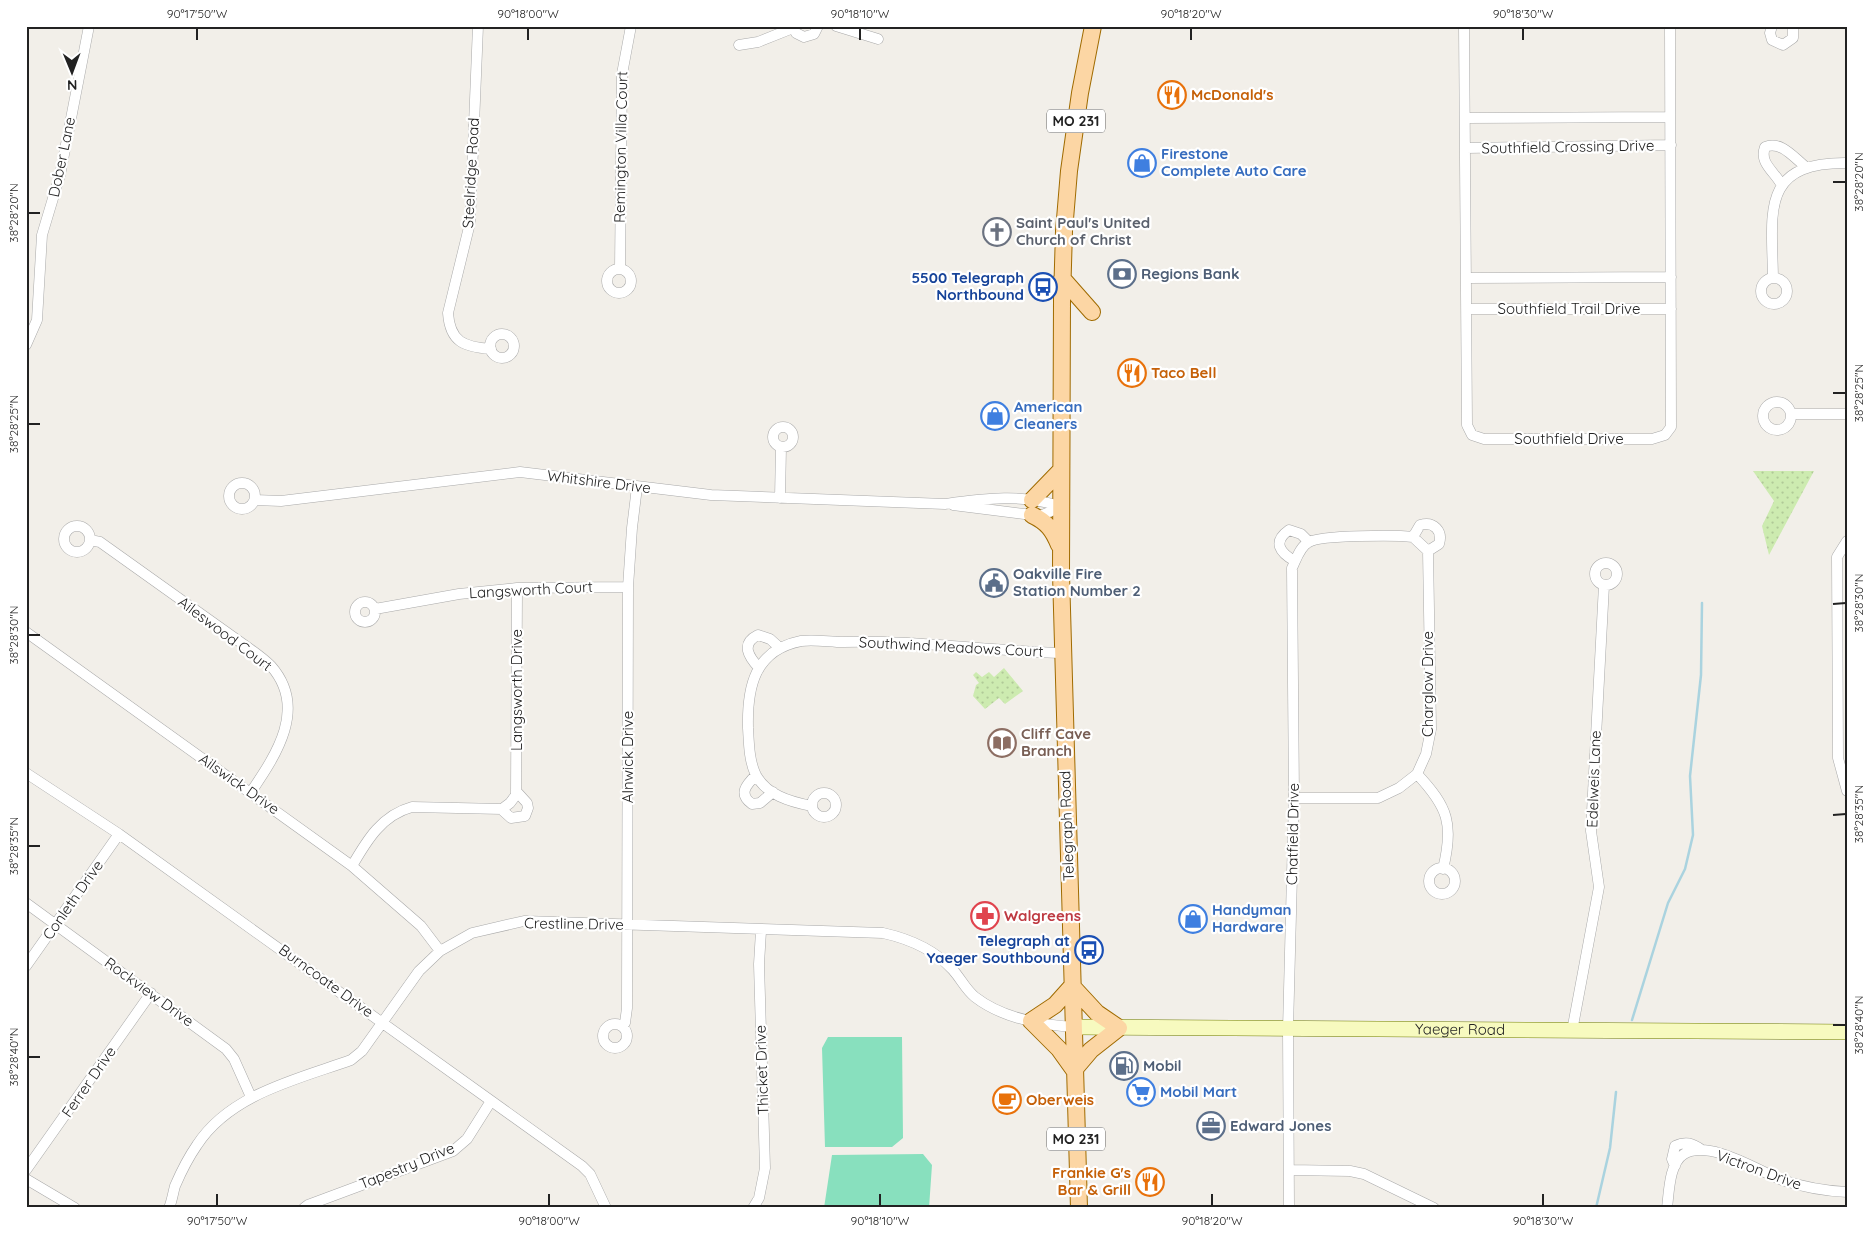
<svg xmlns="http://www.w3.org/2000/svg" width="1873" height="1234" font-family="Quicksand,sans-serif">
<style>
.grass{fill:url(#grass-dots)}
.pitch{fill:#88e0be}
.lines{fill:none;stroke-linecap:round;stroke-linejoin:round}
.stream{stroke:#aad3df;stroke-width:2.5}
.street-casing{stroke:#a9a9a9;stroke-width:11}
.secondary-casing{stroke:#707d05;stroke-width:16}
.primary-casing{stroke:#a06b00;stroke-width:18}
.street{stroke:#fff;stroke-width:10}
.secondary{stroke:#f7fabf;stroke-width:15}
.primary{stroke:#fcd6a4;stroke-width:16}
.ticks{fill:none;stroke:#222;stroke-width:2}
.labels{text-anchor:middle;stroke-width:4.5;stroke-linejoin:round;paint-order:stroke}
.shield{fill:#fff;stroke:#646464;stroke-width:1}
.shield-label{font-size:14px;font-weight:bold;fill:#222}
.food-label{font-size:15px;font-weight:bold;fill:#c56008;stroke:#fff;text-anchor:start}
.street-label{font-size:15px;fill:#222;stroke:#fff}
.shop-label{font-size:15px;font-weight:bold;fill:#366cbe;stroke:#fff;text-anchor:start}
.worship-label{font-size:15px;font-weight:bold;fill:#5b616d;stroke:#fff;text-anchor:start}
.service-label{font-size:15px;font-weight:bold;fill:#4e5e75;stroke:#fff;text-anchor:start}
.transit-label{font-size:15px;font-weight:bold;fill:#164399;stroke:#fff;text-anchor:end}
.education-label{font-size:15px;font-weight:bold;fill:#785e54;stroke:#fff;text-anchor:start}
.health-label{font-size:15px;font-weight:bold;fill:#be3a42;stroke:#fff;text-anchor:start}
.neatline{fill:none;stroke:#222;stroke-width:2}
.ticks-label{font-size:12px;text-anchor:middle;fill:#222}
</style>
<defs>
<pattern id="grass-dots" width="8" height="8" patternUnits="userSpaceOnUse" patternTransform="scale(1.25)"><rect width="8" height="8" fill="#cdebb0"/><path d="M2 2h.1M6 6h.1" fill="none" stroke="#b0c997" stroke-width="1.8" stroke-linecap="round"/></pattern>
</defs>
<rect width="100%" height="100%" fill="#f2efe9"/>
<path class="grass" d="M1753 471H1814L1769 555 1762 526 1774 501Z
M1004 668 1023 691 1005 704 999 698 985 709 973 696 976 685 979 683 973 675 976 672 982 677 989 672 994 677Z"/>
<path class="pitch" d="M828 1037H902L903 1138 892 1147H825L822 1048Z
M923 1154 932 1165 929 1208H824L832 1155Z"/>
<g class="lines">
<path class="stream" d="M1632 1020 1668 903 1685 869 1693 835 1690 776 1701 675 1702 603
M1596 1208 1610 1148 1616 1092"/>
<defs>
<path id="street" d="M478 26 470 223 448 313C450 342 464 347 491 349
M793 26 796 33 804 37 814 34 818 26
M836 26 878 39
M1464 26 1467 425 1472 435 1484 439H1652L1665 435 1671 427 1670 26
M1772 26 1770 33 1772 40 1783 45 1793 38V26
M739 45 758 42 793 28
M1465 118 1670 117
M1466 148 1671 145
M1781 184C1774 171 1759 163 1765 147 1781 140 1794 158 1806 167
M607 281a12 12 0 1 1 24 0a12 12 0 1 1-24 0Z
M620 269 622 74 631 26
M1467 278 1671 277
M1773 278C1772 212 1760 162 1847 163
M1761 291a13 13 0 1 1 26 0a13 13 0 1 1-26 0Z
M1467 309H1671
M490 346a12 12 0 1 1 24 0a12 12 0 1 1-24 0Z
M26 345 37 320 42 235 60 175 89 26
M1763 416a14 14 0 1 1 28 0a14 14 0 1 1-28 0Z
M1791 414H1847
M773 437a10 10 0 1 1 20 0a10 10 0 1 1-20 0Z
M229 496a13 13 0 1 1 26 0a13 13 0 1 1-26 0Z
M780 498 781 447
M255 500 281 501 520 472 711 495 945 504C982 499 1025 493 1061 507
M953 505 1040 516 1061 507
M64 539a13 13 0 1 1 26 0a13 13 0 1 1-26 0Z
M1413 537 1420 525C1434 521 1443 531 1439 544L1428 551
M90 540 100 542 250 649C257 654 265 660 271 666 308 708 276 755 251 792
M1847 541 1837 557 1838 758 1847 791
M1295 561C1280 553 1272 542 1289 530L1301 534 1309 542
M1595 574a11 11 0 1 1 22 0a11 11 0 1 1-22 0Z
M355 612a10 10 0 1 1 20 0a10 10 0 1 1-20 0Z
M375 609 459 594 517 588 628 587
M26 632 352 866 421 926 440 951
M759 668C749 657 740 644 758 635L770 639 780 648
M26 773 119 834 582 1166 590 1174 606 1208
M1417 774C1448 807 1454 824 1443 869
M756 775C746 785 738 794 752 804L760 803 773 792
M812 805a12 12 0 1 1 24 0a12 12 0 1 1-24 0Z
M812 806C791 802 765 795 755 773 749 759 749 744 748 728 747 688 754 650 801 641 814 639 830 642 843 642 916 640 989 651 1063 653
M501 809 511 818 525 816 528 808 527 803 517 792
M352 866C367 840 382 815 412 807L502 809 510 803 516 795 517 588
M1429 881a13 13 0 1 1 26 0a13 13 0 1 1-26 0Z
M26 903 226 1049 234 1059 251 1097
M26 966 119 834
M603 1036a12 12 0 1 1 24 0a12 12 0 1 1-24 0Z
M621 1026 625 1023 627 1008 628 587 632 528 637 487
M1572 1031 1599 887 1591 831 1604 585
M1675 1166 1672 1159 1675 1146C1686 1141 1692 1143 1702 1150
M26 1170 151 993
M1290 1170 1350 1171 1364 1174 1434 1208
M26 1179 75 1208
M169 1208C172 1201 173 1193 175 1186 181 1172 188 1158 197 1145 230 1094 298 1079 351 1060L362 1051 419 971 440 951 472 933 524 921 883 933C910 939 934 949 953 970 961 979 966 990 975 997 1002 1018 1041 1025 1074 1027
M304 1208 308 1205 453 1151 467 1139 491 1101
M753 1208 759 1198 765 1168 759 964 761 931
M1289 1208 1288 1029 1294 798 1292 568C1296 560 1300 546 1309 542 1321 535 1397 535 1413 537L1428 551 1431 729 1426 754 1417 774 1399 788 1378 798H1294
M1667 1208C1669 1193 1669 1163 1684 1154 1710 1139 1758 1171 1782 1180 1803 1187 1825 1191 1847 1192"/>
<g id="secondary">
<path id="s1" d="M1074 1027 1847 1032"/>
</g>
<path id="primary" d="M1062 278 1092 312
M1032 500 1061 470
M1032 515C1047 522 1053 530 1059 545
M1072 986 1097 1013 1119 1028 1091 1050 1074 1070
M1072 986 1055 1005 1031 1021 1059 1049 1074 1070
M1079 1208 1061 574 1062 299 1064 231 1069 171 1080 93 1093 26"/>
</defs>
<use href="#street" class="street-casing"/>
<use href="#secondary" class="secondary-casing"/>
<use href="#primary" class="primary-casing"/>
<use href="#street" class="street"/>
<use href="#secondary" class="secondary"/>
<use href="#primary" class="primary"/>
</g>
<path class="ticks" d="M197 28V40M528 28V40M860 28V40M1191 28V40M1523 28V40M1833 182H1846M28 213H40M1833 393H1846M28 424H40M1833 604 1846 603M28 635H40M1833 815 1846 814M28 846H40M1833 1025H1846M28 1057H40M217 1194V1206M549 1194V1206M880 1194V1206M1212 1194V1206M1543 1194V1206"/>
<defs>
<symbol id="restaurant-ring" viewBox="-11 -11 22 22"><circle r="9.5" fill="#fff" stroke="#e8710a" stroke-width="1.5"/><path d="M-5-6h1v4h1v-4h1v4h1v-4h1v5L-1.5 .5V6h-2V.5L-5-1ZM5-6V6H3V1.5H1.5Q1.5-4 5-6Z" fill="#e8710a"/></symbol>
<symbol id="shop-ring" viewBox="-11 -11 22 22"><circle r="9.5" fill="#fff" stroke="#3f7fe0" stroke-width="1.5"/><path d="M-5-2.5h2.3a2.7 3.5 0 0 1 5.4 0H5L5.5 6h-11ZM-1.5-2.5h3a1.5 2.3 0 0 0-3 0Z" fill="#3f7fe0"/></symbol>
<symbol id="church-ring" viewBox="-11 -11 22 22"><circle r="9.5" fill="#fff" stroke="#6b7280" stroke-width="1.5"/><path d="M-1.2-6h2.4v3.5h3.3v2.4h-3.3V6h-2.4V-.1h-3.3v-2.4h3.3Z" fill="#6b7280"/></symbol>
<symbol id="bank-ring" viewBox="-11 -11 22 22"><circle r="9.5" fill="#fff" stroke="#5c6f8a" stroke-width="1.5"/><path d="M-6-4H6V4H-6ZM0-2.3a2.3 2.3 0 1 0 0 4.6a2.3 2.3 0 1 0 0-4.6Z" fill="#5c6f8a"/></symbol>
<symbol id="bus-ring" viewBox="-11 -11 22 22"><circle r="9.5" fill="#fff" stroke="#1a4fb4" stroke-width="1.5"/><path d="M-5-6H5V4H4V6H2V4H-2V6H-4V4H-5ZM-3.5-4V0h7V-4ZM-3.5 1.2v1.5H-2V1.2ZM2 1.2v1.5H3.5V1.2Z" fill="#1a4fb4"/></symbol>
<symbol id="civic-ring" viewBox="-11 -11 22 22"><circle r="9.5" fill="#fff" stroke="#5c6f8a" stroke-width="1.5"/><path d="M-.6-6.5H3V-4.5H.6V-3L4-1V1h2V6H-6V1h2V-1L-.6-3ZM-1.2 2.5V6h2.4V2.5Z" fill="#5c6f8a"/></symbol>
<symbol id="library-ring" viewBox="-11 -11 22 22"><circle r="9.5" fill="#fff" stroke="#8d6e63" stroke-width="1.5"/><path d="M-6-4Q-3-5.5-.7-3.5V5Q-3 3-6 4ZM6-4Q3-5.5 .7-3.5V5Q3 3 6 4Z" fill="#8d6e63"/></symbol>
<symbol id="pharmacy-ring" viewBox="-11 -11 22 22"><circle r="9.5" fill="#fff" stroke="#e0444e" stroke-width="1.5"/><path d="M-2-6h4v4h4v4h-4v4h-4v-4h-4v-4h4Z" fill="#e0444e"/></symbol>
<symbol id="fuel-ring" viewBox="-11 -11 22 22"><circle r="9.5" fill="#fff" stroke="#5c6f8a" stroke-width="1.5"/><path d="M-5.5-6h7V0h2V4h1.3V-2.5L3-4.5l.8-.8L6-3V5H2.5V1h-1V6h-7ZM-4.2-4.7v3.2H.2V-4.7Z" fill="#5c6f8a"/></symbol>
<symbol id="supermarket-ring" viewBox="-11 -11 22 22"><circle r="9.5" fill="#fff" stroke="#3f7fe0" stroke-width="1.5"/><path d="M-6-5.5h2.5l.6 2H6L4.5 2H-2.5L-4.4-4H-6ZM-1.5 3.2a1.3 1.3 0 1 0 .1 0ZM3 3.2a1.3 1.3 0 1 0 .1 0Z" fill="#3f7fe0"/></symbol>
<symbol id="cafe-ring" viewBox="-11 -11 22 22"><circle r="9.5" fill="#fff" stroke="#e8710a" stroke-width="1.5"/><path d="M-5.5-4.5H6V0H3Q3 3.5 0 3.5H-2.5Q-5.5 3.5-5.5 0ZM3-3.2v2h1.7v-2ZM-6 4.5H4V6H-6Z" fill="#e8710a"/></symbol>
<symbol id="office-ring" viewBox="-11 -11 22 22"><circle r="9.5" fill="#fff" stroke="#5c6f8a" stroke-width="1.5"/><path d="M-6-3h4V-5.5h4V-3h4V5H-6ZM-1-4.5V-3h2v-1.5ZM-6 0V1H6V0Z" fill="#5c6f8a"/></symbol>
</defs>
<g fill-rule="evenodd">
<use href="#restaurant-ring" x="1156" y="79" width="32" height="32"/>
<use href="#shop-ring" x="1126" y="147" width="32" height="32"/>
<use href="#church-ring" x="981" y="216" width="32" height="32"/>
<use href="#bank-ring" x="1106" y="258" width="32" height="32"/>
<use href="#bus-ring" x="1027" y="271" width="32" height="32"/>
<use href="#restaurant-ring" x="1116" y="357" width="32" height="32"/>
<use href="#shop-ring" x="979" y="400" width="32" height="32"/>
<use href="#civic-ring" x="978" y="567" width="32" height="32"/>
<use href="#library-ring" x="986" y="727" width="32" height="32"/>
<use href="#pharmacy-ring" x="969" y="900" width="32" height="32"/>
<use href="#shop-ring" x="1177" y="903" width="32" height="32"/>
<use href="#bus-ring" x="1073" y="934" width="32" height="32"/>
<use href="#fuel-ring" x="1108" y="1050" width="32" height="32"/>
<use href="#supermarket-ring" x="1125" y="1076" width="32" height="32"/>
<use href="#cafe-ring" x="991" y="1084" width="32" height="32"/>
<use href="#office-ring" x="1195" y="1110" width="32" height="32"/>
<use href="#restaurant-ring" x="1134" y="1166" width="32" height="32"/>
</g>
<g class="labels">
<g class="shield">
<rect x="1047" y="109.5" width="58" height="23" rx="4"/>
<rect x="1047" y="1127.5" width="58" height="23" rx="4"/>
</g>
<g class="shield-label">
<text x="1076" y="126">MO 231</text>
<text x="1076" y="1144">MO 231</text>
</g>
<g class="food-label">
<text x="1191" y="100">McDonald's</text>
<text x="1151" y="378">Taco Bell</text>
<text x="1026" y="1105">Oberweis</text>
<text x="1131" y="1178" text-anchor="end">Frankie G's<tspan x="1131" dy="17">Bar &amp; Grill</tspan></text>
</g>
<g class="street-label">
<text transform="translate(621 147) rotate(-89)" y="5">Remington Villa Court</text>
<text transform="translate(1568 147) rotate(-1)" y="5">Southfield Crossing Drive</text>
<text transform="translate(62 157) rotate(-78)" y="5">Dober Lane</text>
<text transform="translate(471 173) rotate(-87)" y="5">Steelridge Road</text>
<text x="1569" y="314">Southfield Trail Drive</text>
<text x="1569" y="444">Southfield Drive</text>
<text transform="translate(599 482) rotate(7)" y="5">Whitshire Drive</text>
<text transform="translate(531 590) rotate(-3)" y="5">Langsworth Court</text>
<text transform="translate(225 634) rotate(37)" y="5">Aileswood Court</text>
<text transform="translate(951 647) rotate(3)" y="5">Southwind Meadows Court</text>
<text transform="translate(1428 684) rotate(-90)" y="5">Charglow Drive</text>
<text transform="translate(517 690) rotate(-90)" y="5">Langsworth Drive</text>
<text transform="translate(628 757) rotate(-90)" y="5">Alnwick Drive</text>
<text transform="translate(1594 779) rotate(-88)" y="5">Edelweis Lane</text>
<text transform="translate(239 784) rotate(35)" y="5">Ailswick Drive</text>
<text transform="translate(1067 826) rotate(-92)" y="5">Telegraph Road</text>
<text transform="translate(1293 834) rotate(-89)" y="5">Chatfield Drive</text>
<text transform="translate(73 900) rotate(-55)" y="5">Conleth Drive</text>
<text transform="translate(574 924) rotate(1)" y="5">Crestline Drive</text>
<text transform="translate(326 981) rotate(36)" y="5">Burncoate Drive</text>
<text transform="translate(149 992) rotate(36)" y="5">Rockview Drive</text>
<text dy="5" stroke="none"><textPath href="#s1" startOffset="386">Yaeger Road</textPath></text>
<text transform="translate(762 1070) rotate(-92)" y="5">Thicket Drive</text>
<text transform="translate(89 1082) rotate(-55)" y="5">Ferrer Drive</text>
<text transform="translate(407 1166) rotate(-22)" y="5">Tapestry Drive</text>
<text transform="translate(1759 1170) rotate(20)" y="5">Victron Drive</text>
</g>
<g class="shop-label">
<text x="1161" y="159">Firestone<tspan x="1161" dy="17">Complete Auto Care</tspan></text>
<text x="1014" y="412">American<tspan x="1014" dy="17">Cleaners</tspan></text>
<text x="1212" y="915">Handyman<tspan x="1212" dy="17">Hardware</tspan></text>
<text x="1160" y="1097">Mobil Mart</text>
</g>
<g class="worship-label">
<text x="1016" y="228">Saint Paul's United<tspan x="1016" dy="17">Church of Christ</tspan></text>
</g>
<g class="service-label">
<text x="1141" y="279">Regions Bank</text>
<text x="1013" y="579">Oakville Fire<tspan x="1013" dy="17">Station Number 2</tspan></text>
<text x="1143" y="1071">Mobil</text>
<text x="1230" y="1131">Edward Jones</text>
</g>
<g class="transit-label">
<text x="1024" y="283">5500 Telegraph<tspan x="1024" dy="17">Northbound</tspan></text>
<text x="1070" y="946">Telegraph at<tspan x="1070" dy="17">Yaeger Southbound</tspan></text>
</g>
<g class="education-label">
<text x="1021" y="739">Cliff Cave<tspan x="1021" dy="17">Branch</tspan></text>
</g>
<g class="health-label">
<text x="1004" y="921">Walgreens</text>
</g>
</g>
<rect width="1873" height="1234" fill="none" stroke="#ffffff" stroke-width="55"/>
<g transform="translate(72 72) rotate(179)" stroke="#ffffff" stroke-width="4" paint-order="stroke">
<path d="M0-4L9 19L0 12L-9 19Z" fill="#222222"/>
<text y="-8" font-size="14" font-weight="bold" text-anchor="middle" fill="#222222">N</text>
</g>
<rect x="28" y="28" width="1818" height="1178" class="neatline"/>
<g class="ticks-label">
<text x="197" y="18">90°17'50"W</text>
<text x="528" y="18">90°18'00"W</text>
<text x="860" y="18">90°18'10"W</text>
<text x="1191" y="18">90°18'20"W</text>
<text x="1523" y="18">90°18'30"W</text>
<text transform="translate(1859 182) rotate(-90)" y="4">38°28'20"N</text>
<text transform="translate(14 213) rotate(-90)" y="4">38°28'20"N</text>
<text transform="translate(1859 393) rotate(-90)" y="4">38°28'25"N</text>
<text transform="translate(14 424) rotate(-90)" y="4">38°28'25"N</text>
<text transform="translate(1859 603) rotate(-90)" y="4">38°28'30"N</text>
<text transform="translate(14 635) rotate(-90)" y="4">38°28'30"N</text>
<text transform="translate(1859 814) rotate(-90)" y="4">38°28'35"N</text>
<text transform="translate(14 846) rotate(-90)" y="4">38°28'35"N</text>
<text transform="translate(1859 1025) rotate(-90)" y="4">38°28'40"N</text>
<text transform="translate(14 1057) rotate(-90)" y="4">38°28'40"N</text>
<text x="217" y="1225">90°17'50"W</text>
<text x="549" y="1225">90°18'00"W</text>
<text x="880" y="1225">90°18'10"W</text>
<text x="1212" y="1225">90°18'20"W</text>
<text x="1543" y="1225">90°18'30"W</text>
</g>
</svg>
